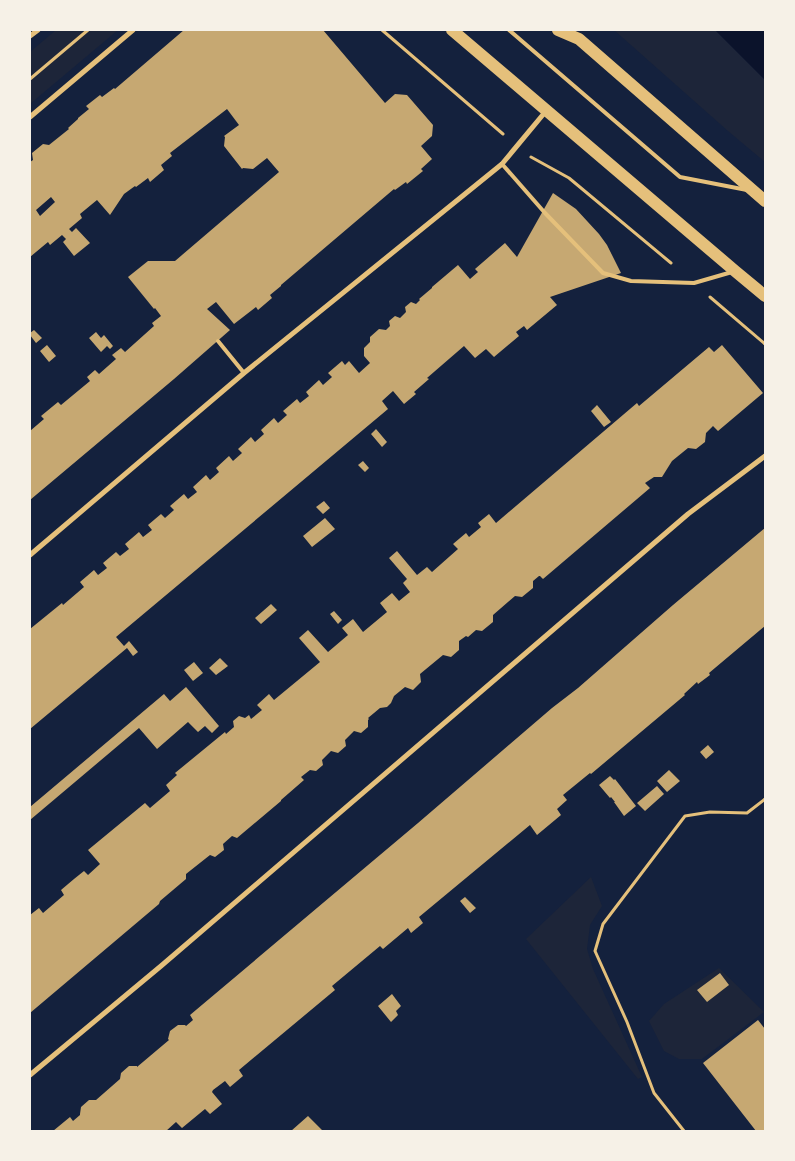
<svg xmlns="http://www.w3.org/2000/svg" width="795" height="1161" font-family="'Public Sans',sans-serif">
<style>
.green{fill:#1d2539}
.water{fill:#0b132b}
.building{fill:#c6a872;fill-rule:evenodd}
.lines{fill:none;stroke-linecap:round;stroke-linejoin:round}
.path{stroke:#e5c07b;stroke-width:3}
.service{stroke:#e5c07b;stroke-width:4}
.minor{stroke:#e5c07b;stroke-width:5}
.primary{stroke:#e5c07b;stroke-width:12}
</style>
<rect width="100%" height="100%" fill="#14213d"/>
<path class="green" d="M56 30H118L30 104V52Z
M614 30H715L765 80V162L728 131Z
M591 877 602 906 590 925 587 949 593 969 642 1077 638 1079 526 939Z
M719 968 764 1012 702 1059H679L664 1051 649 1021 664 1004Z"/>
<path class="water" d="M715 30H765V80Z"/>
<path class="building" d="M184 30H323L385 103 395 94 407 95 433 125 432 136 421 146 432 159 421 169 423 171 407 184 406 182 395 190 394 189 281 285V286L270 295 272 298 258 310 256 307 234 324 216 302 207 309 230 330 174 379 30 500V431L44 419 41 416 58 402 61 405 90 381 87 377 95 370 99 374 116 359 112 355 121 348 125 352 154 326 152 323 161 316 155 308 154 309 128 277 148 261H175L279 172 267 158 253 169 243 168 242 169 224 146 225 137 224 136 239 125 227 109 170 153 172 156 161 165 164 170 150 182 148 178 136 187 135 186 124 194 110 215 97 200 80 214 82 218 69 229 72 232 76 228 90 243 74 256 63 242 66 239 62 235 50 245 48 242 30 257V162L33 160 32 153 43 144 49 145 69 129 68 128 78 119V118L89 109 86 106 100 95 102 97 114 88 115 89ZM51 197 55 202 40 216 36 210Z
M553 193 576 209 599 234 607 245 621 273 550 297 557 305 527 330 524 326 516 332 519 336 494 357 486 349 475 358 464 346 427 378 429 379 414 392 416 394 404 404 393 391 382 401 388 409 116 637 124 646 129 641 138 652 133 656 127 648 30 729V629L62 603 63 605 84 587 80 582 94 570 98 575 107 568 103 563 116 552 120 556 129 549 125 544 139 532 143 537 152 530 148 525 161 514 165 518 174 510 170 506 184 494 188 499 197 492 193 487 206 475 210 480 219 472 216 468 229 456 233 461 242 453 238 449 251 437 255 442 264 434 261 430 274 418 278 423 287 415 283 411 297 399 300 403 309 396 306 392 319 380 323 385 332 377 328 373 342 361 345 365 349 361 359 373 370 363 364 356V348L370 342V337L379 329 386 330 390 326 389 321 395 316 400 318 406 312 405 307 411 302 416 304 420 300 419 299 432 288V287L458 265 470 279 478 272 475 269 505 243 517 257Z
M34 330 42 338 36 343 30 335V333Z
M96 332 101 338 104 335 113 346 110 349 107 346 101 352 89 338Z
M47 345 56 356 49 362 40 351Z
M722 345 763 393 718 431 713 426 706 433 705 442 696 449 688 448 672 461 662 477H654L645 483 650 488 543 579 540 576H539L533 581V588L522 597 515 596 493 615V622L482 631 476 630 468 637 466 636 459 641V650L451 657 443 655 420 674 421 682 413 690 405 687 394 696 391 703 387 707 380 708 368 718 369 719 368 720V727L361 733 354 731 345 740 346 746 338 753 331 751 322 760 323 765 316 771 310 770 301 777 304 780 281 800V801L237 838 232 836 223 844 224 850 215 857 210 855 186 874V879L160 901 159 904 30 1013V915L39 908 43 913 64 895 61 890 74 879 84 871 88 875 100 864 88 850 145 803 150 808 170 791 166 785 177 775 175 773 225 732 226 734 234 727 233 721 239 716 245 718 249 715 251 719 262 710 257 705 269 694 274 700 320 662 299 638 308 630 328 652 348 635 342 628 353 619 363 632 387 612 380 603 392 593 399 601 410 592 403 583 407 579 389 558 397 551 417 575 427 567 432 572 458 549 453 544 466 533 469 537 481 527 478 523 489 514 496 523 637 403 639 406 709 347 714 352Z
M597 405 611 422 604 427 591 411Z
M376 429 387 442 382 447 371 434Z
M363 461 369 468 365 472 358 465Z
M324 501 330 508 323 514 316 507Z
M325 518 335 529 312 547 303 536Z
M765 528V626L709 673 710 675 698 684 697 682 684 694 685 695 591 774 590 773 563 795 567 800 557 809 561 815 537 835 530 825 419 917 423 923 411 933 408 928 383 949 380 946 332 986 335 990 239 1070 243 1076 230 1087 225 1081 213 1090 212 1092 222 1104 210 1114 205 1109 182 1128 176 1122 166 1131H53L70 1117 73 1121 80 1115V1114L81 1107 89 1100H96L120 1079 121 1073 129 1066H137V1067L169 1040 168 1039 170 1031 178 1025H185L186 1026 193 1020 190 1015 418 823 552 708 578 688 673 605Z
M271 604 277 610 261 624 255 618Z
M334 611 342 620 338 624 330 614Z
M220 658 228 666 216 675 209 668Z
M194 662 203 673 193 681 184 670Z
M186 687 219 726 212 733 205 726 198 732 188 722 157 749 139 728 30 820V807L164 694 170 701Z
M708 745 714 752 706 759 700 752Z
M669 770 680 781 667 792 657 781Z
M610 776 614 780 615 779 636 806 624 816 614 802H615L611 797 610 798 599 785Z
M657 786 664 794 645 811 637 803Z
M465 897 476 908 470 913 460 901Z
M720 973 729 985 707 1002 697 990Z
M392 994 401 1006 396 1011 398 1015 391 1022 378 1006Z
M758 1020 765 1029V1131H756L703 1063Z
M308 1116 323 1131H291Z"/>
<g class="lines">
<path class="path" d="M382 30 503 134
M30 79 88 30
M531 157 569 178 671 263
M710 297 765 344
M684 1131 654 1093 627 1022 595 951 603 924 685 816 710 812 747 813 765 799"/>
<path class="service" d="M509 30 680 177 747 190
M502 164 545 213 603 273 631 281 694 283 732 272
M218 341 244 373"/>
<path class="minor" d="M30 36 38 30
M30 117 133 30
M30 555 244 373 502 164 546 111
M30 1075 161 966 688 514 765 456"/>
<path class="primary" d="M452 30 735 271 765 296
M558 30 579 39 765 201"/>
</g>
<rect width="795" height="1161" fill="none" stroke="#f6f1e7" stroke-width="62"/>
</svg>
